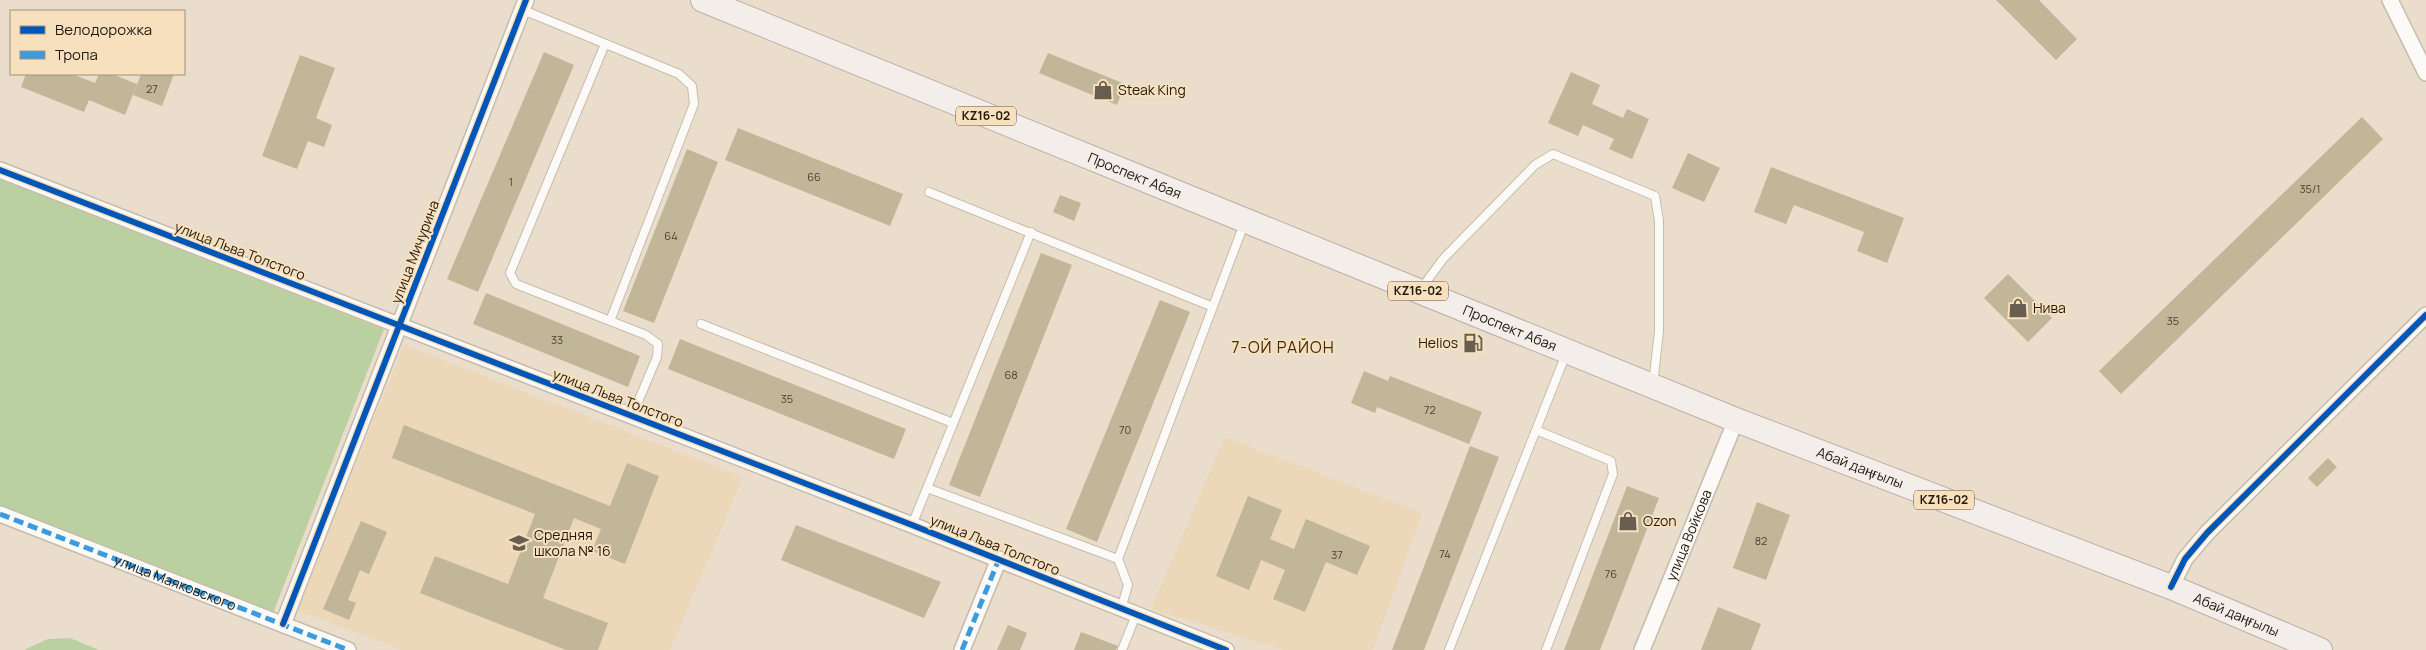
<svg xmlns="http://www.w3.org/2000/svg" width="2426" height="650" font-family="Manrope,sans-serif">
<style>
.built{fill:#ecd7b9}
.green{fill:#bbd0a1}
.building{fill:#c1b698}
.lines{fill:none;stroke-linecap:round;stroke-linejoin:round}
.lane-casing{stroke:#c6bcae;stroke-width:10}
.street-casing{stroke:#c6bcae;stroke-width:18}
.primary-casing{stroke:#bcaea6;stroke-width:26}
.lane{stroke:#fcfaf7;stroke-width:8}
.street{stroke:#fcfaf7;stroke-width:15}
.primary{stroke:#f4eeeb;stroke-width:24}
.quiet{stroke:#3c9bde;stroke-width:5;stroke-dasharray:10 5;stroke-linecap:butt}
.cycleway-casing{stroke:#f7e0be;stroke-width:9}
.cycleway{stroke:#0057b8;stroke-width:6}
.labels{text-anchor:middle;stroke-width:4;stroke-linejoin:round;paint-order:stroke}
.number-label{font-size:11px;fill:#4a4130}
.shield{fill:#f7e0be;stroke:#625543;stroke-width:1}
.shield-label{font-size:12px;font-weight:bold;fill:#221a0e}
.poi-label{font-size:14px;fill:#221a0e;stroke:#f7e0be;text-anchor:start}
.street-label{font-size:14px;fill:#221a0e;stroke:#f7e0be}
.quarter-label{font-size:16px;letter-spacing:1px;fill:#3d2b0d;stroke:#f7e0be}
</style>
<rect width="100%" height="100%" fill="#eaddcb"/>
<path class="built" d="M404 345 743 477 670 650H402L297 610Z
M1225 437 1422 513 1373 650H1284L1151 609Z"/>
<path class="green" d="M0 179 384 329 273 613 0 506Z
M70 638 99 650H24L48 639Z"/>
<path class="building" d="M1996 0H2039L2077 39 2056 60Z
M544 52 574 65 478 292 447 279Z
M1048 53 1125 84 1117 105 1039 73Z
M300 55 335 68 316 118 332 125 324 147 308 141 297 169 262 156Z
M1571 72 1600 85 1592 104 1623 118 1627 109 1649 119 1632 159 1609 149 1614 139 1583 125 1578 136 1548 123Z
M26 74H72L95 83 99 74H112L137 84 125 115 89 100 84 112 21 87Z
M141 74H174L162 106 133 95Z
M2362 117 2383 139 2121 394 2099 371Z
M738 128 903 194 890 226 725 160Z
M687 149 718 162 654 323 623 311Z
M1688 153 1720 168 1704 202 1672 188Z
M1771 167 1904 218 1887 263 1857 251 1864 232 1794 205 1786 224 1754 212Z
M1060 195 1081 203 1074 221 1053 212Z
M1041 253 1072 265 980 497 949 485Z
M2008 274 2052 318 2028 342 1984 298Z
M486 293 640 356 628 387 473 324Z
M1160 300 1190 312 1097 542 1066 529Z
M680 339 906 429 894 459 668 369Z
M1364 371 1388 381 1390 376 1482 412 1469 444 1377 407 1375 413 1351 403Z
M404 425 610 506 627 463 659 476 625 564 592 551 601 529 574 518 543 598 608 623 598 650H566L420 593 435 556 508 584 535 514 392 458Z
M1470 446 1499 457 1424 650H1392Z
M2328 458 2337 467 2317 487 2308 478Z
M1627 486 1659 498 1600 650H1564Z
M1248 496 1282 510 1270 539 1294 549 1306 519 1370 546 1357 575 1326 562 1305 612 1273 599 1285 570 1261 560 1249 590 1216 576Z
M1757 502 1790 515 1766 580 1733 568Z
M361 521 387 532 369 574 360 570 348 600 356 603 349 620 323 609Z
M796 525 941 582 924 618 781 560Z
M1718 607 1761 624 1751 650H1701Z
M1008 625 1027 633 1020 650H997Z
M1081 632 1118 646 1116 650H1074Z"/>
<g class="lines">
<defs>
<path id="lane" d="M523 10 679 74 692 86 694 104 610 321
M605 44 510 273 516 284 646 335 658 344 657 357 632 416
M929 192 1213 307
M1421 289 1443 259 1535 165 1553 154 1655 196 1659 221V331L1653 384
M701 324 953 423
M1536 430 1611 461 1613 474 1546 650
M927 488 1118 559 1128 585 1121 609
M912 525 1031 232
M1118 559 1244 224
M1122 650 1136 615
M1449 650 1566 354"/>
<g id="street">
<path d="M2390 0 2426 73"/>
<path d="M0 170 912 525 1226 650"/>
<path d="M0 514 348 650"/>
<path d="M2171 587 2185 559 2207 533 2426 315"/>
<path d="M283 624 526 0"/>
<path d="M962 650 999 559"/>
<path id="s1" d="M1642 650 1736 420"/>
</g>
<g id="primary">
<path id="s2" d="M703 0 1736 420 2171 587 2320 650"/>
</g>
</defs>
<use href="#lane" class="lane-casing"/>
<use href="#street" class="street-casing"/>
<use href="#primary" class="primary-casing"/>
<use href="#lane" class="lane"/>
<use href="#street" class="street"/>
<use href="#primary" class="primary"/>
<g class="quiet">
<path id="s3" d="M0 514 348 650"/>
<path d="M962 650 999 559"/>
</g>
<defs>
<path id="cycleway" d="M0 170 912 525 1226 650
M2171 587 2185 559 2207 533 2426 315
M283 624 526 0"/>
</defs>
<use href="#cycleway" class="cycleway-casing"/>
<use href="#cycleway" class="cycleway"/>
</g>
<defs>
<symbol id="shop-bare" viewBox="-9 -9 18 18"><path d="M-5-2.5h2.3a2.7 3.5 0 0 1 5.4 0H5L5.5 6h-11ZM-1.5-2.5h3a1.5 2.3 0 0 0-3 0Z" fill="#685e50" stroke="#f7e0be" stroke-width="2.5" paint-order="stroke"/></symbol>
<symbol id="fuel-bare" viewBox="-9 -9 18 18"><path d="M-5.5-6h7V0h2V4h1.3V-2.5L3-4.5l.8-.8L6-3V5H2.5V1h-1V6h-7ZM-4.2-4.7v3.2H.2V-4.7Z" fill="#685e50" stroke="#f7e0be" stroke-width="2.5" paint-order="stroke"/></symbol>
<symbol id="school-bare" viewBox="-9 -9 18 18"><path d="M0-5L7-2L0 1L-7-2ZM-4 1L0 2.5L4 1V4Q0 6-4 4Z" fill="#685e50" stroke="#f7e0be" stroke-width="2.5" paint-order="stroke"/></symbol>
</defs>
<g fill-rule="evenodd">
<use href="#shop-bare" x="1089" y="76" width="28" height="28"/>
<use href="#shop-bare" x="2004" y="294" width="28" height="28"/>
<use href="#fuel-bare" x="1459" y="329" width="28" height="28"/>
<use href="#shop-bare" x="1614" y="507" width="28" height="28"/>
<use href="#school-bare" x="505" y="529" width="28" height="28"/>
</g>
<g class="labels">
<g class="number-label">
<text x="152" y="93">27</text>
<text x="814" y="181">66</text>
<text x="511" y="186">1</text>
<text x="2310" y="193">35/1</text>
<text x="671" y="240">64</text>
<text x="2173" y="325">35</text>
<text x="557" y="344">33</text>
<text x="1011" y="379">68</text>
<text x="787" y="403">35</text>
<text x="1430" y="414">72</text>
<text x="1125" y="434">70</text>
<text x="1761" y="545">82</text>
<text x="1445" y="558">74</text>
<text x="1337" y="559">37</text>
<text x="1611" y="578">76</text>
</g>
<g class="shield">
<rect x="956" y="106.5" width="60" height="19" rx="4"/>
<rect x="1388" y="281.5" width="60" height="19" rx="4"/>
<rect x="1914" y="490.5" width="60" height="19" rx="4"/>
</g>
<g class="shield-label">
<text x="986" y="120">KZ16-02</text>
<text x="1418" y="295">KZ16-02</text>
<text x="1944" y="504">KZ16-02</text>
</g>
<g class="poi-label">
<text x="1118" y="95">Steak King</text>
<text x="2033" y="313">Нива</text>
<text x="1458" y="348" text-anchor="end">Helios</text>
<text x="1643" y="526">Ozon</text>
<text x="534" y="540">Средняя<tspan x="534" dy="16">школа № 16</tspan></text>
</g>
<g class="street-label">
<text dy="5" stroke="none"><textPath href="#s2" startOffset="466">Проспект Абая</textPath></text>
<text transform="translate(240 251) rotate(21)" y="5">улица Льва Толстого</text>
<text transform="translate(415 252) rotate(-69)" y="5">улица Мичурина</text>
<text dy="5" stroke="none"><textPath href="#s2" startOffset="871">Проспект Абая</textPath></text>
<text transform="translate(618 398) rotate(21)" y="5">улица Льва Толстого</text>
<text dy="5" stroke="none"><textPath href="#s2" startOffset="1248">Абай даңғылы</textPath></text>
<text dy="5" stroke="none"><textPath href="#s1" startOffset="124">улица Войкова</textPath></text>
<text transform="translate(995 545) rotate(22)" y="5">улица Льва Толстого</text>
<text dy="5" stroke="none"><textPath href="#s3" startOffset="188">улица Маяковского</textPath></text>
<text dy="5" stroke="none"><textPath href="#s2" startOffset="1652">Абай даңғылы</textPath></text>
</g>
<g class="quarter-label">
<text x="1283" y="353">7-ОЙ РАЙОН</text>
</g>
</g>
<rect x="10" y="10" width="175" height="65" fill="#f7e0be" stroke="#a29178"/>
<rect x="20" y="26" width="25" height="8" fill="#0057b8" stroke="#a29178"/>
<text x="55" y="35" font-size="15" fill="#221a0e">Велодорожка</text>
<rect x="20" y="51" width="25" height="8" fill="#3c9bde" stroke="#a29178"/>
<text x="55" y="60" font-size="15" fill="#221a0e">Тропа</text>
</svg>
